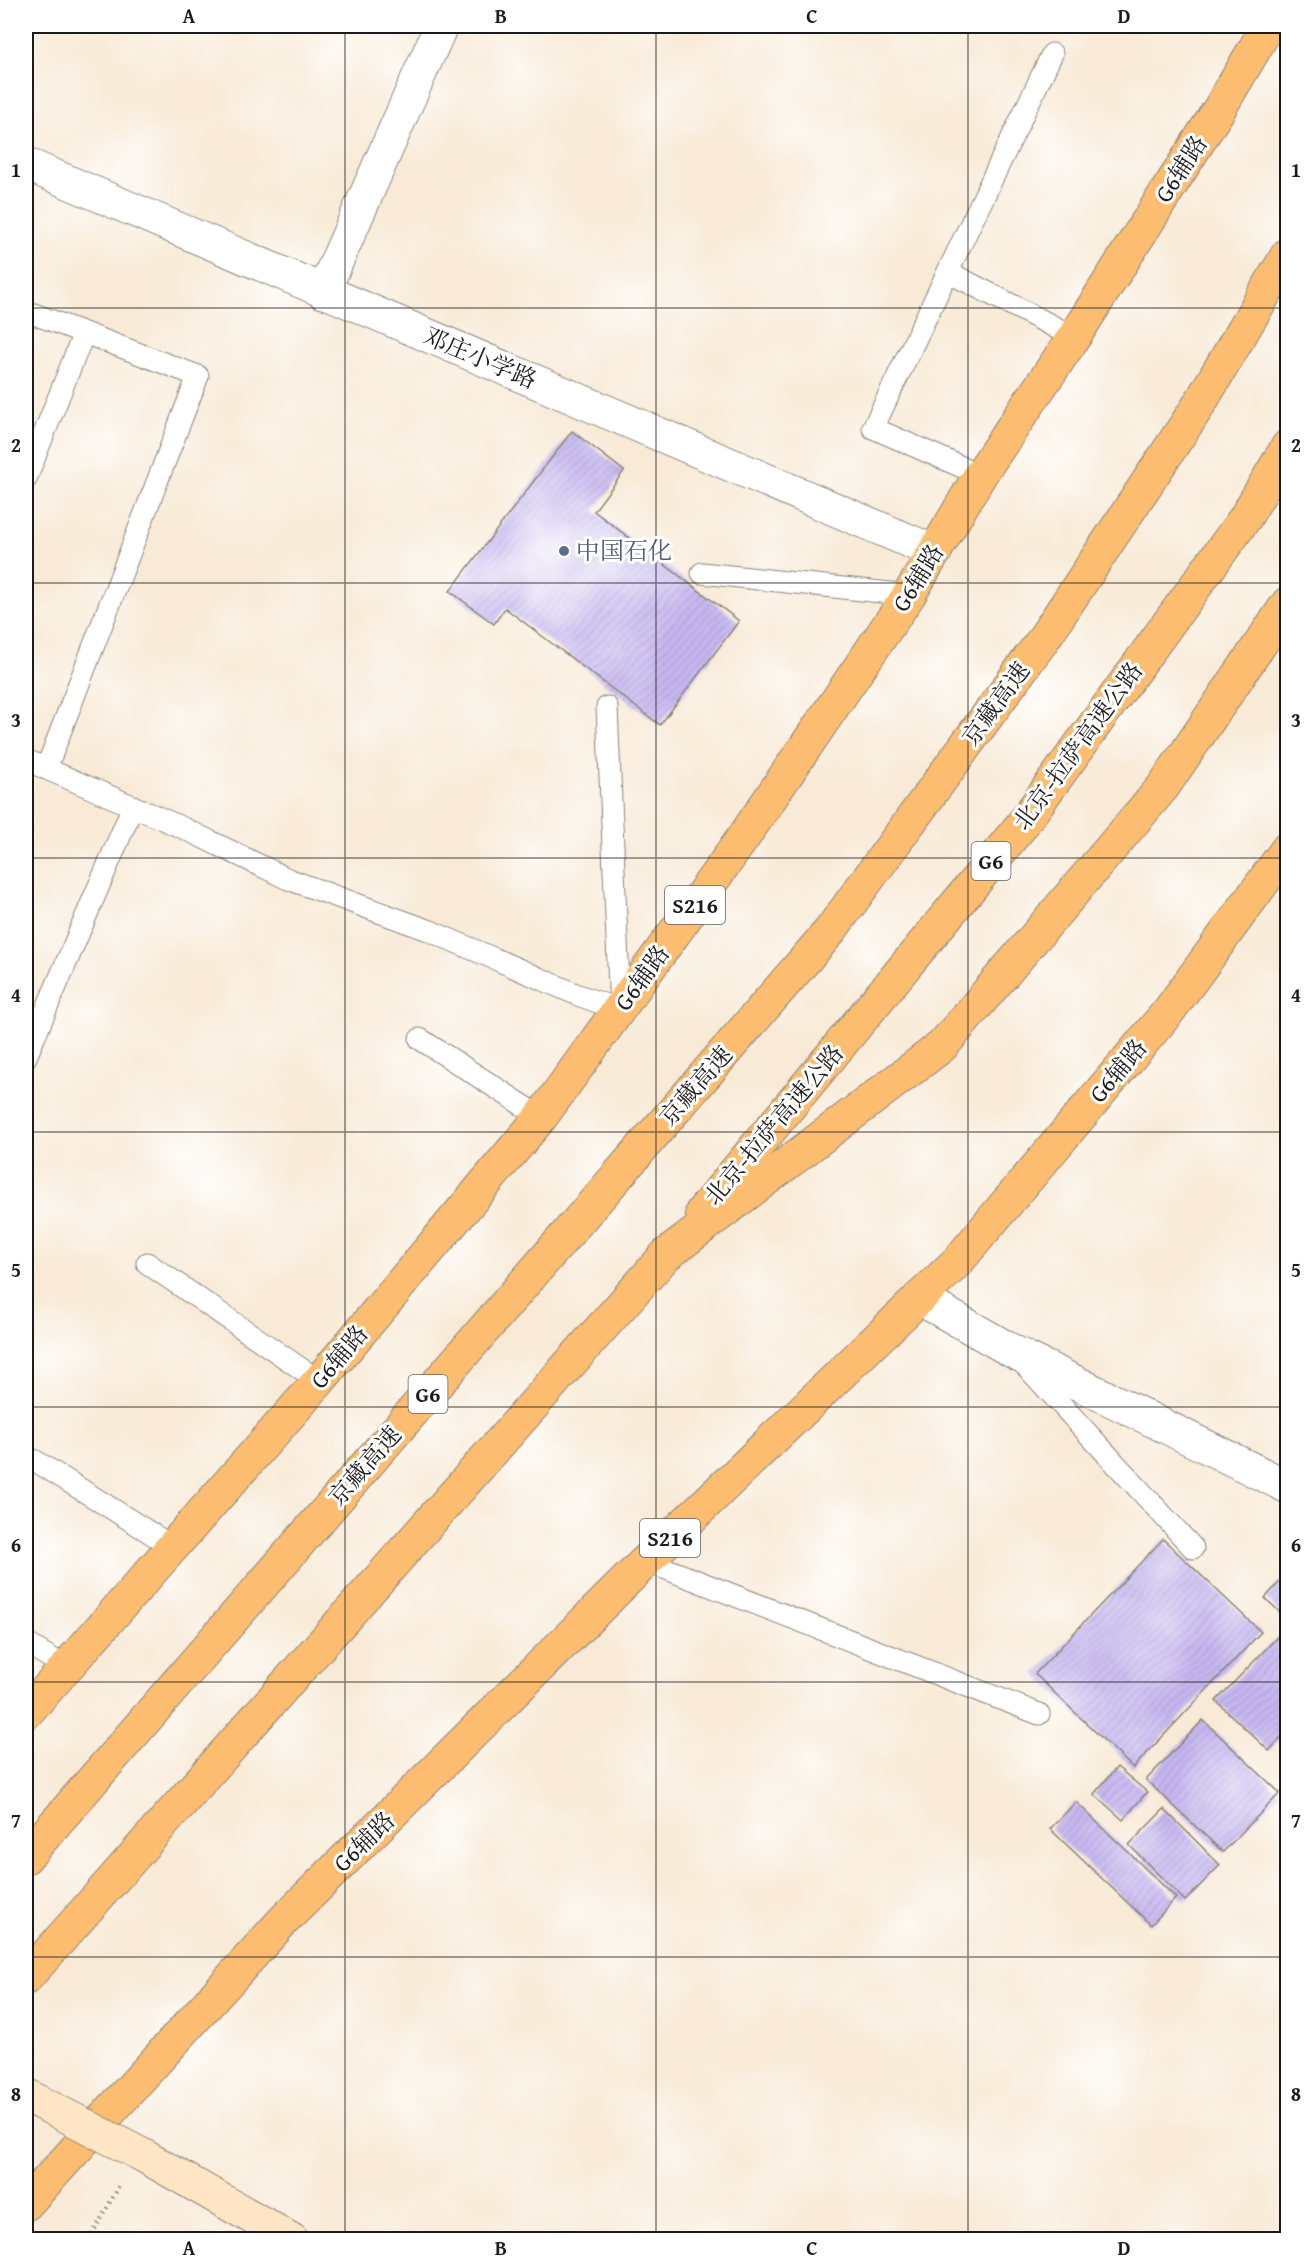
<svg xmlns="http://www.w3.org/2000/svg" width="1313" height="2265" font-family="'Gentium Book Plus','Noto Serif SC',serif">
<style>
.building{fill:url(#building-hatch)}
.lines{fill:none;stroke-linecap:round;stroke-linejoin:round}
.service-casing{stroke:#8a837a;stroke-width:23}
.minor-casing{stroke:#8a837a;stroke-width:35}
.tertiary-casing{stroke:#8a837a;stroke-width:35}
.secondary-casing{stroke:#8a837a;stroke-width:35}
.primary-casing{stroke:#8a837a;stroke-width:35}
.motorway-casing{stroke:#8a837a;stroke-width:35}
.path{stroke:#8a837a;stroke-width:4;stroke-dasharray:1.5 4.5;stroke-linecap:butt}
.service{stroke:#fff;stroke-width:21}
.minor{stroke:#fff;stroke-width:33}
.tertiary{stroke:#fff;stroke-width:33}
.secondary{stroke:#fee5c5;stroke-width:33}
.primary{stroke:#fcbd6f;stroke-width:33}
.motorway{stroke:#fcbd6f;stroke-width:33}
.secondary-bridge-casing{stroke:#8a837a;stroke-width:35;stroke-linecap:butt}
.secondary-bridge{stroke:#fee5c5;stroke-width:33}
.grid{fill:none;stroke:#1c1c1c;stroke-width:1.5;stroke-opacity:0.55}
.service-dot{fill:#5c6f8a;stroke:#fff;stroke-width:2}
.labels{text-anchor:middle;stroke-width:6;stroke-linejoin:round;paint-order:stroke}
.shield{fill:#fff;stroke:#606060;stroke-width:1.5}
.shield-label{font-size:22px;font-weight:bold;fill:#1c1c1c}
.street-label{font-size:24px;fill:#1c1c1c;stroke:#fff}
.service-label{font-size:24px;fill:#4e5e75;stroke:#fff;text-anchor:start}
.neatline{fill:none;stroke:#1c1c1c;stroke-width:2}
.grid-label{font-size:20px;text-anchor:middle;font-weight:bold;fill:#1c1c1c}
</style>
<defs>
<pattern id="building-hatch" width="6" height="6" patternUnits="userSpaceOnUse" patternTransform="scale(1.5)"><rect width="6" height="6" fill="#c6b7f1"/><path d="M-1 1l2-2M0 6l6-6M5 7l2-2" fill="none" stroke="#aa9dce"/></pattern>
</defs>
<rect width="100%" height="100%" fill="#fff"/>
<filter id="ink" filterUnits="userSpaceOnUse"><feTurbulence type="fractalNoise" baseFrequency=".0167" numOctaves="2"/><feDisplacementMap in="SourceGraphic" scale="12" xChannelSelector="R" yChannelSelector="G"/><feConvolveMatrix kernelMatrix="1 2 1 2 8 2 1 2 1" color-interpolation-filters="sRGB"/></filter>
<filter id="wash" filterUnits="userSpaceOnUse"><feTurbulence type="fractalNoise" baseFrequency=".008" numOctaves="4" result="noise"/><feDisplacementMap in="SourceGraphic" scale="24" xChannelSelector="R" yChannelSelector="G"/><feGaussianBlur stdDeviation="1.35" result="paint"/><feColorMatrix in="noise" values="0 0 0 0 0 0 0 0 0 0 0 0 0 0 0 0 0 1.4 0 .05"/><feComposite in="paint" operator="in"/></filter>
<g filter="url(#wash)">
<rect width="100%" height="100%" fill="#f8ead7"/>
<g id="blocks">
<path class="building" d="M572 431 624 471 594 511 739 621 660 725 505 608 494 624 450 591Z
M1163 1539 1261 1632 1133 1768 1035 1674Z
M1287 1574V1619L1265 1598Z
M1285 1629 1287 1631V1731L1269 1751 1216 1701Z
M1203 1720 1280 1793 1223 1852 1146 1780Z
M1117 1767 1147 1792 1123 1820 1094 1794Z
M1076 1802 1176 1898 1151 1925 1050 1829Z
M1164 1809 1220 1865 1185 1901 1129 1845Z"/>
</g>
</g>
<g filter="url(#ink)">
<use href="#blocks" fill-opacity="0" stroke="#8a837a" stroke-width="1.5"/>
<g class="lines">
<defs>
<path id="service" d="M948 272 1074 337
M26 311 198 376 46 769
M980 475 873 428 1052 54
M26 479 84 333
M702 573 909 595
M26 760 183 828 288 879 428 930 578 995 620 1010 607 707
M420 1039 541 1117
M26 1057 133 806
M147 1263 319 1381
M1023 1363 1193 1548
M34 1460 173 1547
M646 1561 1039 1714
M26 1643 67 1668"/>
<path id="minor" d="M323 292 441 26
M919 1298 1012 1351 1288 1487"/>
<path id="tertiary" d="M26 164 935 552"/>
<path id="secondary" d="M144 2156 292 2240"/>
<path id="primary" d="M26 1713 319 1381 541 1117 743 838 909 595 980 475 1074 337 1218 111 1268 26
M26 2204 282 1922 646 1561 957 1262 1168 1012 1288 848"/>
<path id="motorway" d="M702 1212 1021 826 1245 518 1288 446
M26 1857 830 931 1042 641 1197 408 1288 254
M26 1978 666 1255 942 1046 1163 787 1288 603"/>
</defs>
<use href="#service" class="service-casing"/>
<use href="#minor" class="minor-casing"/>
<use href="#tertiary" class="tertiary-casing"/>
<use href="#secondary" class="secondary-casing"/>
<use href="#primary" class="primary-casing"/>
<use href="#motorway" class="motorway-casing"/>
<path class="path" d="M89 2240 121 2183"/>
<use href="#service" class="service"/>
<use href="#minor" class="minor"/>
<use href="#tertiary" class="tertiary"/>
<use href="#secondary" class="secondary"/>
<use href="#primary" class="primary"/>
<use href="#motorway" class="motorway"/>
<defs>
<path id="secondary-bridge" d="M26 2095 144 2156"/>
</defs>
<use href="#secondary-bridge" class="secondary-bridge-casing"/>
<use href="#secondary-bridge" class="secondary-bridge"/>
</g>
</g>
<path class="grid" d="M345 26V2240M656 26V2240M968 26V2240M26 308H1288M26 583H1288M26 858H1288M26 1132H1288M26 1407H1288M26 1682H1288M26 1957H1288"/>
<circle class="service-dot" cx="564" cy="551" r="6"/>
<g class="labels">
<g class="shield">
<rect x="971.5" y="842" width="39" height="38" rx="4.5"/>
<rect x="665" y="886" width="60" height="38" rx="4.5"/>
<rect x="408.5" y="1375" width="39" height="38" rx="4.5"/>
<rect x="640" y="1519" width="60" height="38" rx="4.5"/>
</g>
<g class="shield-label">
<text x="991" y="869">G6</text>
<text x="695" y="913">S216</text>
<text x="428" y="1402">G6</text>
<text x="670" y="1546">S216</text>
</g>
<g class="street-label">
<text transform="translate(1181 169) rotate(-57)" y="8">G6辅路</text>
<text transform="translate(480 358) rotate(23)" y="8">邓庄小学路</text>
<text transform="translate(918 578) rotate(-58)" y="8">G6辅路</text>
<text transform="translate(996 704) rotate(-54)" y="8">京藏高速</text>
<text transform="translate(1078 746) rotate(-54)" y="8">北京-拉萨高速公路</text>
<text transform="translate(642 978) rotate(-54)" y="8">G6辅路</text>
<text transform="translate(1118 1071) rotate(-50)" y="8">G6辅路</text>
<text transform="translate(696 1086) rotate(-49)" y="8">京藏高速</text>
<text transform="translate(774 1125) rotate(-50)" y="8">北京-拉萨高速公路</text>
<text transform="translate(339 1357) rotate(-50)" y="8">G6辅路</text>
<text transform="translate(365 1466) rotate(-49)" y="8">京藏高速</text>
<text transform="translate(364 1842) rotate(-44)" y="8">G6辅路</text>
</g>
<g class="service-label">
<text x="576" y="559">中国石化</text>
</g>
</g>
<rect width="1313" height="2265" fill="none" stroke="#fff" stroke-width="66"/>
<rect x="33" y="33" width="1247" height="2199" class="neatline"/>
<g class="grid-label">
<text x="189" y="23">A</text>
<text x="501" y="23">B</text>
<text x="812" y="23">C</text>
<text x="1124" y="23">D</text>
<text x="16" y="177">1</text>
<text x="1296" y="177">1</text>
<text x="16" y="452">2</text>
<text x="1296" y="452">2</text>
<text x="16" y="727">3</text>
<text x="1296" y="727">3</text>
<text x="16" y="1002">4</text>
<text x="1296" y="1002">4</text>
<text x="16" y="1277">5</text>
<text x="1296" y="1277">5</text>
<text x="16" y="1552">6</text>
<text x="1296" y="1552">6</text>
<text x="16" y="1827">7</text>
<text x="1296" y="1827">7</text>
<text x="16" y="2101">8</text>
<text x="1296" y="2101">8</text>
<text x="189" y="2255">A</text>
<text x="501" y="2255">B</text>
<text x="812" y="2255">C</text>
<text x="1124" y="2255">D</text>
</g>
</svg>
